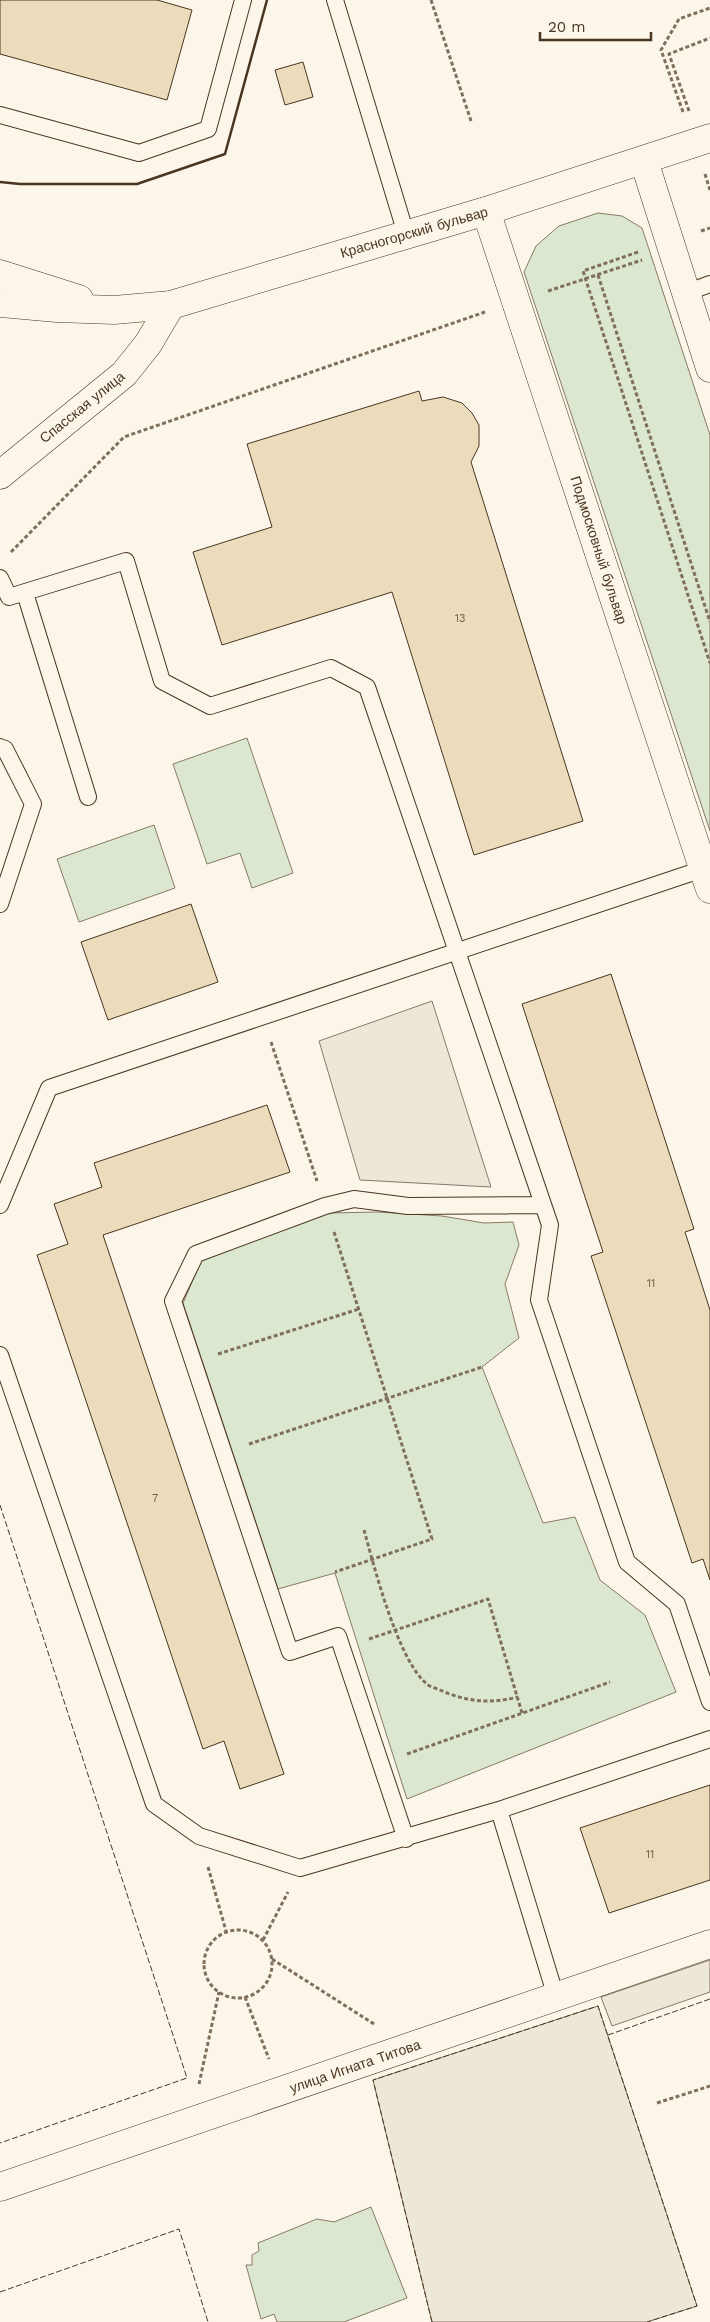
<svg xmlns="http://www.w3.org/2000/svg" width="710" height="2322" font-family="'Work Sans',sans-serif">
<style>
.green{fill:#dce7d0;stroke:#887966}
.parking{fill:#ede7d9;stroke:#887966}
.building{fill:#ecdcbc;stroke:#4a3520}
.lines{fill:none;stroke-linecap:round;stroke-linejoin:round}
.service-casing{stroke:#4a3520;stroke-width:18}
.minor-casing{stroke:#4a3520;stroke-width:29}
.tertiary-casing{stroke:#4a3520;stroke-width:29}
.secondary-casing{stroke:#4a3520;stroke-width:29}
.path{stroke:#7f6f5c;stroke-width:3;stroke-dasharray:4 2.5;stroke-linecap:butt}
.service{stroke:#fbf6e9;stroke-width:16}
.minor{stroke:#fbf6e9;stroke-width:28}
.tertiary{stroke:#fbf6e9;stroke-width:28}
.secondary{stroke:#fbf6e9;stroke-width:28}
.fence{stroke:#4a3520;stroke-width:1;stroke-dasharray:6 2.5;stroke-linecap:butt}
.wall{stroke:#4a3520;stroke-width:2.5}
.labels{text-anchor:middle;stroke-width:4;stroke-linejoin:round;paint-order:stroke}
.number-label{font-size:11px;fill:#725f47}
.street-label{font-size:14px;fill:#4a3520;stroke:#fbf6e9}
</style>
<rect width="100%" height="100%" fill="#fbf6e9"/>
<path class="green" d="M598 213 622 216 642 228 710 435V831L524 272 536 246 559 226Z
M247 738 293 873 252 888 240 853 207 864 173 764Z
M154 825 175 888 79 922 57 859Z
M378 1212 442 1216 484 1223 513 1222 519 1245 505 1284 519 1338 482 1367 543 1523 575 1517 600 1580 645 1615 676 1692 407 1799 335 1573 278 1589 183 1303 202 1259 328 1213Z
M371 2207 407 2298 344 2322H277L274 2314 261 2319 246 2265H252V2255L259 2251 258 2243 317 2219 334 2222Z"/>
<path class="parking" d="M432 1001 491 1187 360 1180 319 1041Z
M710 1960V1992L612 2026 601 1997Z
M598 2006 697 2306 647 2322H432L373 2080Z"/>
<path class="building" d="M0 0H157L192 10 167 100 0 54Z
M303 62 313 97 285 105 275 70Z
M419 391 422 401 443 397 462 403 472 413 479 425V446L471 462 583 821 474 855 392 592 222 645 193 552 272 527 247 444Z
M191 904 218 982 108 1020 81 942Z
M611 974 694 1229 685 1232 710 1310V1580L703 1559 692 1563 591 1256 603 1252 522 1004Z
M267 1105 290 1172 103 1235 284 1774 240 1789 224 1741 203 1749 37 1255 68 1244 54 1204 102 1187 94 1163Z
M710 1785V1880L609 1913 580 1828Z"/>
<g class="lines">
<defs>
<path id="service" d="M335 0 406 234
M0 115 139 153 208 129 243 0
M686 293 710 284
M0 578 9 597 126 561 162 681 210 706 331 668 367 687 550 1225 539 1300 627 1562 677 1604 710 1702
M25 593 88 797
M0 747 5 749 33 804 0 904
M0 1205 49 1088 703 869
M0 1355 154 1804 199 1836 300 1868 499 1810 710 1739
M499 1810 556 1997
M406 1839 338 1636 290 1652 173 1301 196 1254 325 1206 354 1199 408 1206 543 1205"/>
<path id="minor" d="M0 2187 710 1944"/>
<path id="tertiary" d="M644 161 710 368
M486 211 710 889
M0 475 124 374 148 344 171 305"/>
<path id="secondary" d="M0 274 79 299
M0 303 57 308 114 310 171 305 486 211 710 138"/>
</defs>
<use href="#service" class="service-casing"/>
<use href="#minor" class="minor-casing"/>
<use href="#tertiary" class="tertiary-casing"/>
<use href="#secondary" class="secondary-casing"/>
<path class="path" d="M431 0 471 121
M689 111 669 54 710 38
M683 112 661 50 679 19 710 8
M705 174 710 190
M701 231 710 228
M638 252 583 271 710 663
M598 275 710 622
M548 291 642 260
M11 552 124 437 485 312
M271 1042 317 1181
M334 1232 432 1539 335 1572
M218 1354 359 1309
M249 1444 482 1367
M364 1530C374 1566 398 1661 427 1684 430 1687 436 1688 440 1690 467 1702 490 1704 518 1697
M369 1639 488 1599 522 1713
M407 1754 610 1682
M208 1867 226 1931
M204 1964a34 34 0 1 1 68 0a34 34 0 1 1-68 0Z
M263 1940 288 1892
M272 1959 374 2024
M245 1997 269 2059
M199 2084 219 1992
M657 2103 710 2086"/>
<use href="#service" class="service"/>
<use href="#minor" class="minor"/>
<use href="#tertiary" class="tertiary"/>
<use href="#secondary" class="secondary"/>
<path class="fence" d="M0 1505 187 2078 0 2143
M608 2035 710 1999
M0 2292 179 2229 208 2322
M432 2322 373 2080 598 2006 697 2306 647 2322"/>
<path class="wall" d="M0 182 20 184H137L225 154 267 0"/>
</g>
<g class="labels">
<g class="number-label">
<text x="460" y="622">13</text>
<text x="651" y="1287">11</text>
<text x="155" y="1502">7</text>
<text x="650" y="1858">11</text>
</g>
<g class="street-label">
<text transform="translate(414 232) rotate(-16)" y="5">Красногорский бульвар</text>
<text transform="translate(82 407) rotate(-39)" y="5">Спасская улица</text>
<text transform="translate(599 550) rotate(72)" y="5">Подмосковный бульвар</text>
<text transform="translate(355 2066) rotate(-19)" y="5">улица Игната Титова</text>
</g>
</g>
<path d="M540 32v8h111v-8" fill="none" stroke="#4a3520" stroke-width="2.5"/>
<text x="548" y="32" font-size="15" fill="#4a3520" stroke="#fbf6e9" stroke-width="4" paint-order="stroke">20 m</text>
</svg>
